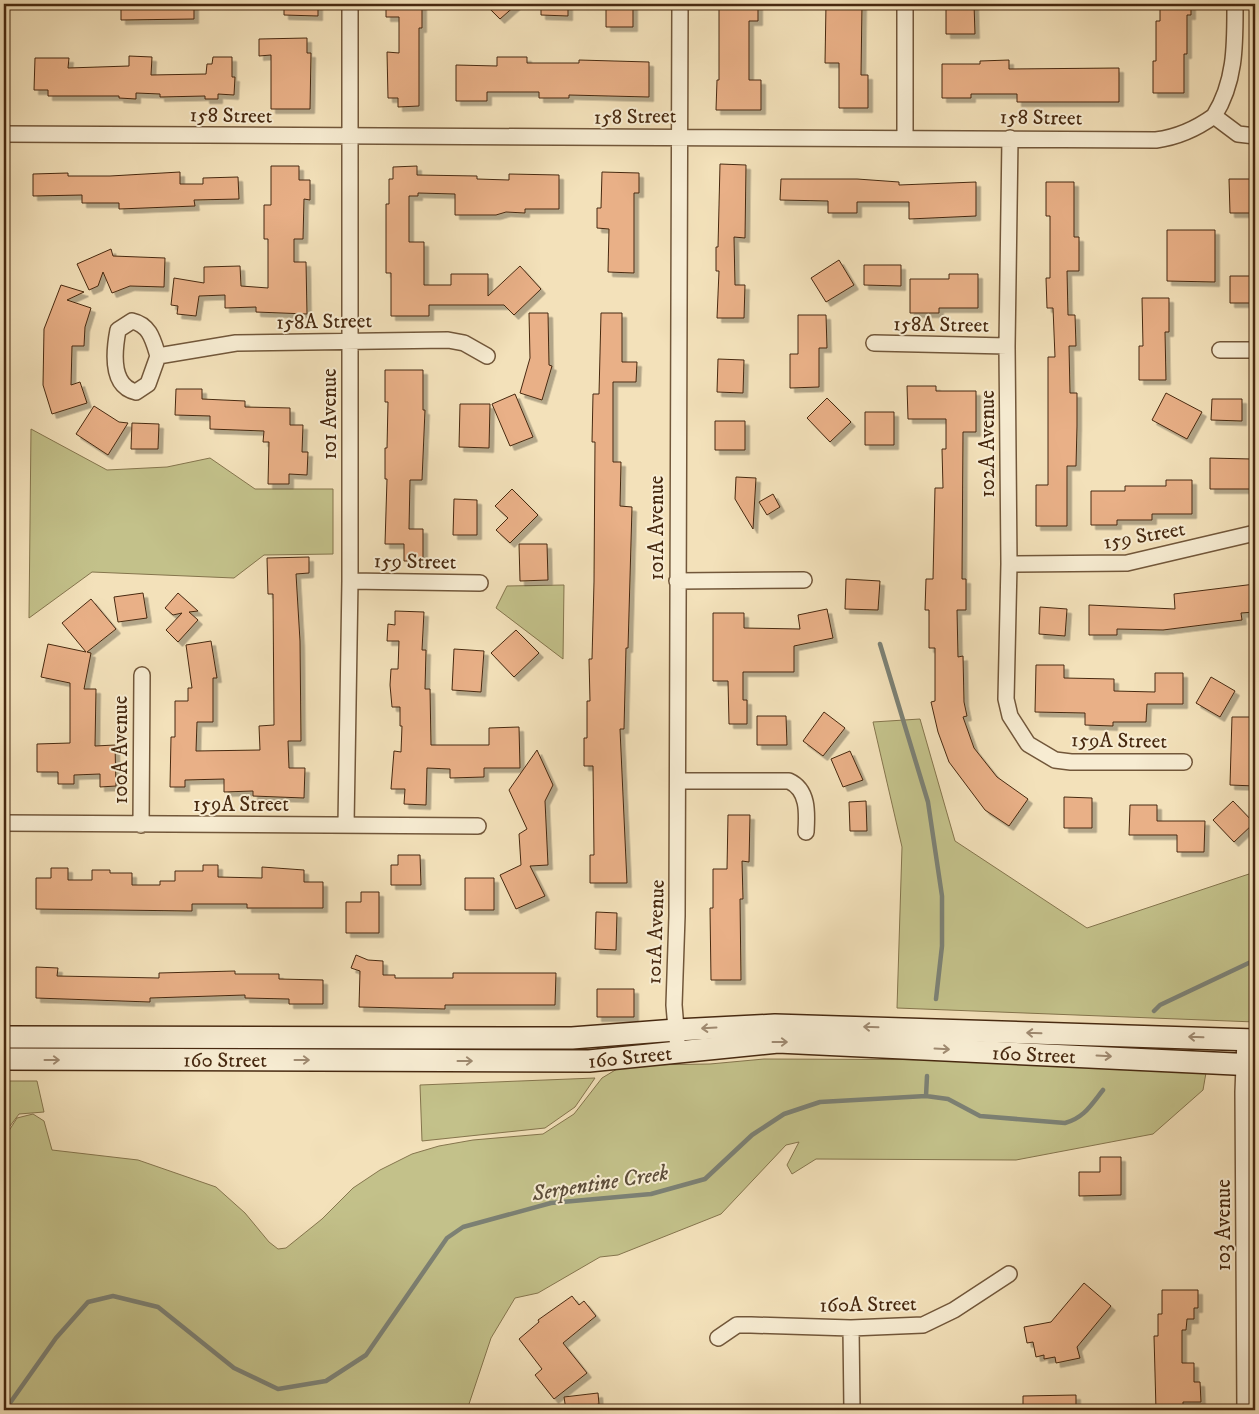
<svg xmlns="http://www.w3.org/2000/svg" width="1259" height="1414" font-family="'IM FELL DW Pica',serif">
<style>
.green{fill:#c3c18a;stroke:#85754d}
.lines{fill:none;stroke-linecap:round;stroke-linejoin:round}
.stream{stroke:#7c8175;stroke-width:4.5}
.building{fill:#e9b087;stroke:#472910;filter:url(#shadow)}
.street-casing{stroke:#72573a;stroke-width:18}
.secondary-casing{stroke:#472910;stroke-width:24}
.street{stroke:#f7ecd2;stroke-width:15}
.secondary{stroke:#f7ecd2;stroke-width:21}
.oneway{stroke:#9f8a71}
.labels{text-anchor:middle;stroke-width:4;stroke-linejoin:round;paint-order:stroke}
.street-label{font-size:21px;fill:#472910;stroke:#f7ecd2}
.water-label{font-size:22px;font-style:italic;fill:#5d4e3a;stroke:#f7ecd2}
</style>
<defs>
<filter id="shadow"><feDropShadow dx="4.5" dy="4.5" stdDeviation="0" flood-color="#0004"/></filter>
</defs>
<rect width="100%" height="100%" fill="#f3e1ba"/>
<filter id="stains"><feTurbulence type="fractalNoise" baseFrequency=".004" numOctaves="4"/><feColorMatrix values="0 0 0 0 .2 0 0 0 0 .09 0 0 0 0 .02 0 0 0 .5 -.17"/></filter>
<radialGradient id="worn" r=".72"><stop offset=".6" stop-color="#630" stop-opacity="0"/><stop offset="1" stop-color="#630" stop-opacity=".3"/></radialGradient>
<path class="green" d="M31 429 107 470 167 467 210 458 255 489H333V554L264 555 234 578 92 572 29 618Z
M564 585 563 659 496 608 507 586Z
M920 719 955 841 1087 928 1255 872V1022L897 1008 902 847 873 722Z
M764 1059 1008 1060 1207 1067 1203 1090 1153 1134 1016 1160 816 1159 792 1174 787 1165 799 1142 786 1145 721 1214 618 1255 600 1257 538 1293 515 1298 491 1338 467 1410H4V1165L7 1158 5 1137 17 1118 33 1114 44 1121 52 1150 138 1160 216 1187 245 1213 269 1242 278 1249 286 1248 322 1219 353 1188 380 1170 412 1154 439 1146 473 1140 543 1134 574 1114 602 1078 617 1069 642 1065 710 1064Z
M595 1078 575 1107 545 1128 422 1141 420 1085Z
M4 1081H37L44 1112 19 1114 4 1134Z"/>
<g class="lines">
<path class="stream" d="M880 644 928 802 942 896V946L936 999
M1154 1011 1160 1005 1255 960
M926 1096 927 1076
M5 1410 56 1338 88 1302 113 1296 158 1307 234 1368 278 1389 326 1381 366 1355 447 1238 463 1227 551 1203 651 1194 705 1179 752 1135 784 1114 820 1102 926 1096 948 1099 980 1116 1065 1123C1084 1118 1091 1105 1103 1090"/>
</g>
<path class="building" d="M121 4H194V19L121 20Z
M284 4H318V16L284 15Z
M386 4H422V28H419V106L398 107V98H388L387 52 399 53V17H386Z
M485 4H517L500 19Z
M541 4H568V16L541 15Z
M606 4H633V27H606Z
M719 4H758V21H749V80H761V110H716L717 80H719Z
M826 4H862L861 75H868V108H839V63H825Z
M946 4H974L975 34H946Z
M1160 4H1191V15H1187V54H1184V93H1153V61H1156V21H1160Z
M307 38V53H311L310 109H271V55L259 56V39Z
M129 56 152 57 151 75 206 74 207 64H212L213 57H232V77H235L234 95 218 94V99H205V96L160 97V94L136 93V99L119 98V96H48V90H34L35 58H69L68 68 129 66Z
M497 57H527V63H579V60L649 62V97L569 95V98H539V92H487V101H456V65L497 66Z
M1009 60V69L1119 68V102H1017V94H971V98H942V64H980V61Z
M720 164 746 165 745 238 734 237 735 285H745L744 318H717L719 271H716V247H718Z
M271 166H299V180H310V200L304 199 303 239H294V262H306L307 314 256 312V307L225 308V295L199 296 196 316 177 314 178 306 171 305 174 278 204 283V267L240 266 241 286 268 288V239H264V205H271Z
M417 166V175L477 176V179L509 180V174L559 175V209H525V213L506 212 496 215H455V194L418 193V196H409V242H424V285H451V274H488V296L520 266 541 289 514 315 504 305H429V316H391V273H386V204H389V179H393V167Z
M180 172V184H203V178L238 177 239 199 194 200 195 206 119 209V203H82V195L33 196V174L68 173V176H110Z
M602 172 639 173V193H634V273L608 272 609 229 597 228V208H601Z
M781 179H857L899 182V185L976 182V216L909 219V202H857V213H828V201L780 200Z
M1229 179H1255V213H1230Z
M1046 182H1074V237H1079V271H1067L1068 315H1075L1076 346H1069L1070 393H1077V426L1076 466H1067V526H1036V485H1048V357H1055L1053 308H1047L1046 278H1050V216H1046Z
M1167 230H1215V282L1167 281Z
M111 249 113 256 165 258 164 287 130 286 112 293 103 272 98 286 89 290 77 264Z
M839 260 854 285 826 302 811 278Z
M864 265H901V286L864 285Z
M949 274H978V308H939V313H910V279H949Z
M1230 276H1255V303H1230Z
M61 285 84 292 67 300 91 308 85 327 84 346H72L71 385 80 382 87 403 52 414 43 385 44 329Z
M1142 298H1169V332H1165L1166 380H1139V346H1143Z
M529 313H548L549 365 552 366 542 400 520 393 530 358Z
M601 313H622V362H637L636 382H613V462H621L620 506 632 507 628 648H626L624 729H620L627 883H590V855H594L593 766H584V738H587V701H590L589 659H592L594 582 595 442H592L593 394H599Z
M798 315H826L827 348H819V387L790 388V354H798Z
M718 359 744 360 743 393 717 392Z
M385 370H423V410H425L422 480H410L409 529H423V561H404V544H385L387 479H385V448H387L388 402H385Z
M907 386H936V391H976V432H963L962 579H966V610H957L958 657 963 656 964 702 967 716 963 717 974 748 997 777 1028 799 1009 826 985 810 949 762 938 732 931 702 935 701V648H929V610H925L926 579H933L935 488H943L942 449H946V419H908Z
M176 389H202V399L245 401V407L290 408V425H303L302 452H308L307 475 289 474V484H268L269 442H263L264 431 210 429V416L175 415Z
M1166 393 1202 412 1187 439 1152 420Z
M515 394 533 437 510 446 492 404Z
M827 398 851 422 830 442 807 418Z
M1212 399H1242V421L1211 420Z
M460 404H490L489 448 459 447Z
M94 406 119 422 128 423 108 455 76 434Z
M865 412H894V445H865Z
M715 421H745V450H715Z
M132 423 159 424 158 449H131Z
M1210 458 1251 459V489H1210Z
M736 477 756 478 753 529 735 499Z
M1166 480H1192V514H1152V520H1117V525H1091V491H1125V486H1166Z
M512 489 538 515 510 543 496 530 508 518 495 506Z
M773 494 780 507 767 515 759 502Z
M454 499 477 500V535H453Z
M519 544H547L548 580 520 581Z
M309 557V573L296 574 300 641 301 741H288L289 768H305L304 798 253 796V791L224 792V779L185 780V787H170L171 737H175V701H188V688H192L186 645 211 641 217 678H213V722H197L196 751 260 750 259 726 274 725 273 594H268L267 558Z
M846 579 880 581 878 610 845 609Z
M1255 584V612L1241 613 1242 620 1163 630 1117 629V635H1089V605L1175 609 1174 594Z
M143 593 147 618 118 622 114 597Z
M178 593 198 611 189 612 198 620 178 642 166 630 182 613 173 615 165 608Z
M91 599 116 629 87 652 91 653 84 689H96L95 746 115 745 116 786 100 787V774L74 775V784H58V772H37V744L70 743V683L41 677 48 644 86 652 62 623Z
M1040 607 1067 609 1065 636 1039 634Z
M827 609 833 638 794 646V672H743V700H747V724H729L728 681H713V613H744V628L800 629 798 615Z
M395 611 424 612 422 650H426L425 689H430L431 745H489V728L519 727 520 768H484V777L450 778V769L427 768 426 805 404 804 405 789H391L394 751 401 752 402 726H400V707H392L390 685 391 669H398L399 641H387L388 624 395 625Z
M516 630 539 653 514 677 491 653Z
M454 649 484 651 481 692 452 690Z
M1036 665H1064V678L1114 679V691L1155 692V673H1183V704H1147L1146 722H1113V726L1085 725V713L1035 712Z
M1211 677 1235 691 1220 717 1196 703Z
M824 712 845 728 823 756 803 741Z
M757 716H786L787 745H757Z
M1232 717H1255V786L1230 785Z
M537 750 553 785 545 801 548 865 530 866 545 896 516 909 500 875 521 865 519 834 527 829 509 790Z
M850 751 863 780 843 787 831 759Z
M1064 797 1092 798V828H1064Z
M866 801 867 831H850L849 802Z
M1233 801 1254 823 1234 842 1213 820Z
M1130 805H1157V821H1205L1204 852H1177V835H1129Z
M728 815H750L749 862 742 861 743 899H740L741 980H711L710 908H713V869H727Z
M398 855H420L421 885H391V865H398Z
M203 865H218V877L262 878V867L304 870V882H323V908H247V904H192V911L36 909V878H51V868H68V880H92V870H110V873H132V885H160V881H175V871H203Z
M465 878H494V910H465Z
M361 892H379V933H346V902H361Z
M596 912 617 913 616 950 595 949Z
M356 955 368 960 383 961V975H395V978H453V973H556L555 1005H445V1009L359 1007 360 971 351 968Z
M36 967 58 968 57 976 159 978V973L235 971V974H279V979L323 980V1004H289V999L245 998V995L150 998V1002L36 998Z
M597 989H634V1017H597Z
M1100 1157H1121V1195L1079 1196V1172H1100Z
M1084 1283 1111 1306 1077 1347 1080 1358 1056 1363 1055 1357 1044 1359V1355L1036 1357 1033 1342 1027 1343 1024 1327 1051 1322Z
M1162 1290H1198V1308H1194V1319H1187L1186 1330H1182V1363H1194V1382H1200L1201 1402H1183V1410H1156L1154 1336H1158V1314H1162Z
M572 1296 579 1305 584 1301 596 1316 563 1343 587 1373 554 1399 535 1375 542 1369 519 1339 539 1322 538 1320Z
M598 1393 599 1404 594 1405 595 1410H566L564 1397Z
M1076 1395V1410H1023V1396Z"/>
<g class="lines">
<defs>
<path id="street" d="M1214 116C1236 81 1235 43 1235 4
M4 134 1156 140C1179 137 1196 129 1214 116L1238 134 1255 136
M905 138V4
M1010 138 1007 346 1009 564 1006 699 1010 716 1028 744 1055 760 1071 762H1184
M874 343 1007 346
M1220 350H1255
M158 356 148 384 136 392C110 386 114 351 118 330L132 321C150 325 153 340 158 356L236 343 448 340 464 343 487 356
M1009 564 1127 563 1255 533
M350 581 480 583
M677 581 804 580
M678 781H789C809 790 807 814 806 832
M4 823 478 826
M141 825 142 675
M346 825 350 581V4
M1245 1039 1243 1092 1245 1410
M677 1040 674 1005 677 916 680 4
M851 1328 852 1410
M718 1338 737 1325H751L851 1328 923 1325 954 1310 1009 1274"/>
<g id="secondary">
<path d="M4 1037 572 1038 676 1030 775 1025 1255 1040"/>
<path id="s1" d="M4 1059 589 1061 778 1042 1255 1065"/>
</g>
</defs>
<use href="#street" class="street-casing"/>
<use href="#secondary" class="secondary-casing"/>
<use href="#street" class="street"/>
<use href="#secondary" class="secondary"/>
</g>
<defs><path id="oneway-shaft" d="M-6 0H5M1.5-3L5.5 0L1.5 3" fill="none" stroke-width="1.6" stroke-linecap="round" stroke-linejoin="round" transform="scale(1.25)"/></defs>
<g class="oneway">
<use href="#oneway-shaft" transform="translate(871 1027) rotate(-178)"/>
<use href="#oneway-shaft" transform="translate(709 1028) rotate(177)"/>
<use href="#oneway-shaft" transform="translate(1034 1033) rotate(-178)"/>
<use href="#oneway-shaft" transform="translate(1196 1037) rotate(-178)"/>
<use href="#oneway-shaft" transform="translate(780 1042)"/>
<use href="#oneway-shaft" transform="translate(942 1049) rotate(3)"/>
<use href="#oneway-shaft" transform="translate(1104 1056) rotate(3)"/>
<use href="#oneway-shaft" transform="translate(52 1060)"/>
<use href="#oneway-shaft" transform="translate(302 1060)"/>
<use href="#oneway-shaft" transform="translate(465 1061)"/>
</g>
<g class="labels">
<g class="street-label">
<text transform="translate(231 115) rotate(1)" y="7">158 Street</text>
<text transform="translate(635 116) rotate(-1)" y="7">158 Street</text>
<text transform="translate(1041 117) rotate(1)" y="7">158 Street</text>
<text transform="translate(324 321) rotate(-1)" y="7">158A Street</text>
<text transform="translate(941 324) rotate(1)" y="7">158A Street</text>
<text transform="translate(329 414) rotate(-90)" y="7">101 Avenue</text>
<text transform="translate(987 444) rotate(-90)" y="7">102A Avenue</text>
<text transform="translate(656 528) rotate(-90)" y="7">101A Avenue</text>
<text transform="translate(1144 535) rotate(-10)" y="7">159 Street</text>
<text transform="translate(415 561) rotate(1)" y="7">159 Street</text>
<text transform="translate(1119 740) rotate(1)" y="7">159A Street</text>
<text transform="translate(120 750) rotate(-90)" y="7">100A Avenue</text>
<text x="241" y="811">159A Street</text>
<text transform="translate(655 932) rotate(-88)" y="7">101A Avenue</text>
<text dy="7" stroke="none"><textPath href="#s1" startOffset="1031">160 Street</textPath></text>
<text dy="7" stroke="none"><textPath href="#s1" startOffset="626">160 Street</textPath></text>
<text dy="7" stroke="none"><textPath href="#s1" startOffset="221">160 Street</textPath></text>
<text transform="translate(1223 1225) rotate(-90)" y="7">103 Avenue</text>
<text transform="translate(868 1304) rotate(-1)" y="7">160A Street</text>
</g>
<g class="water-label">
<text transform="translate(600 1182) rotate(-9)" y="8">Serpentine Creek</text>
</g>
</g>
<rect width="1259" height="1414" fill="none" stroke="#f3e1ba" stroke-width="20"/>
<rect x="5" y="5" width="1249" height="1404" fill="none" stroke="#472910" stroke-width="2.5"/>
<rect x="10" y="10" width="1239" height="1394" fill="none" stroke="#472910"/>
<rect width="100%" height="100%" filter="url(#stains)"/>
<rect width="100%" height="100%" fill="url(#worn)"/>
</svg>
